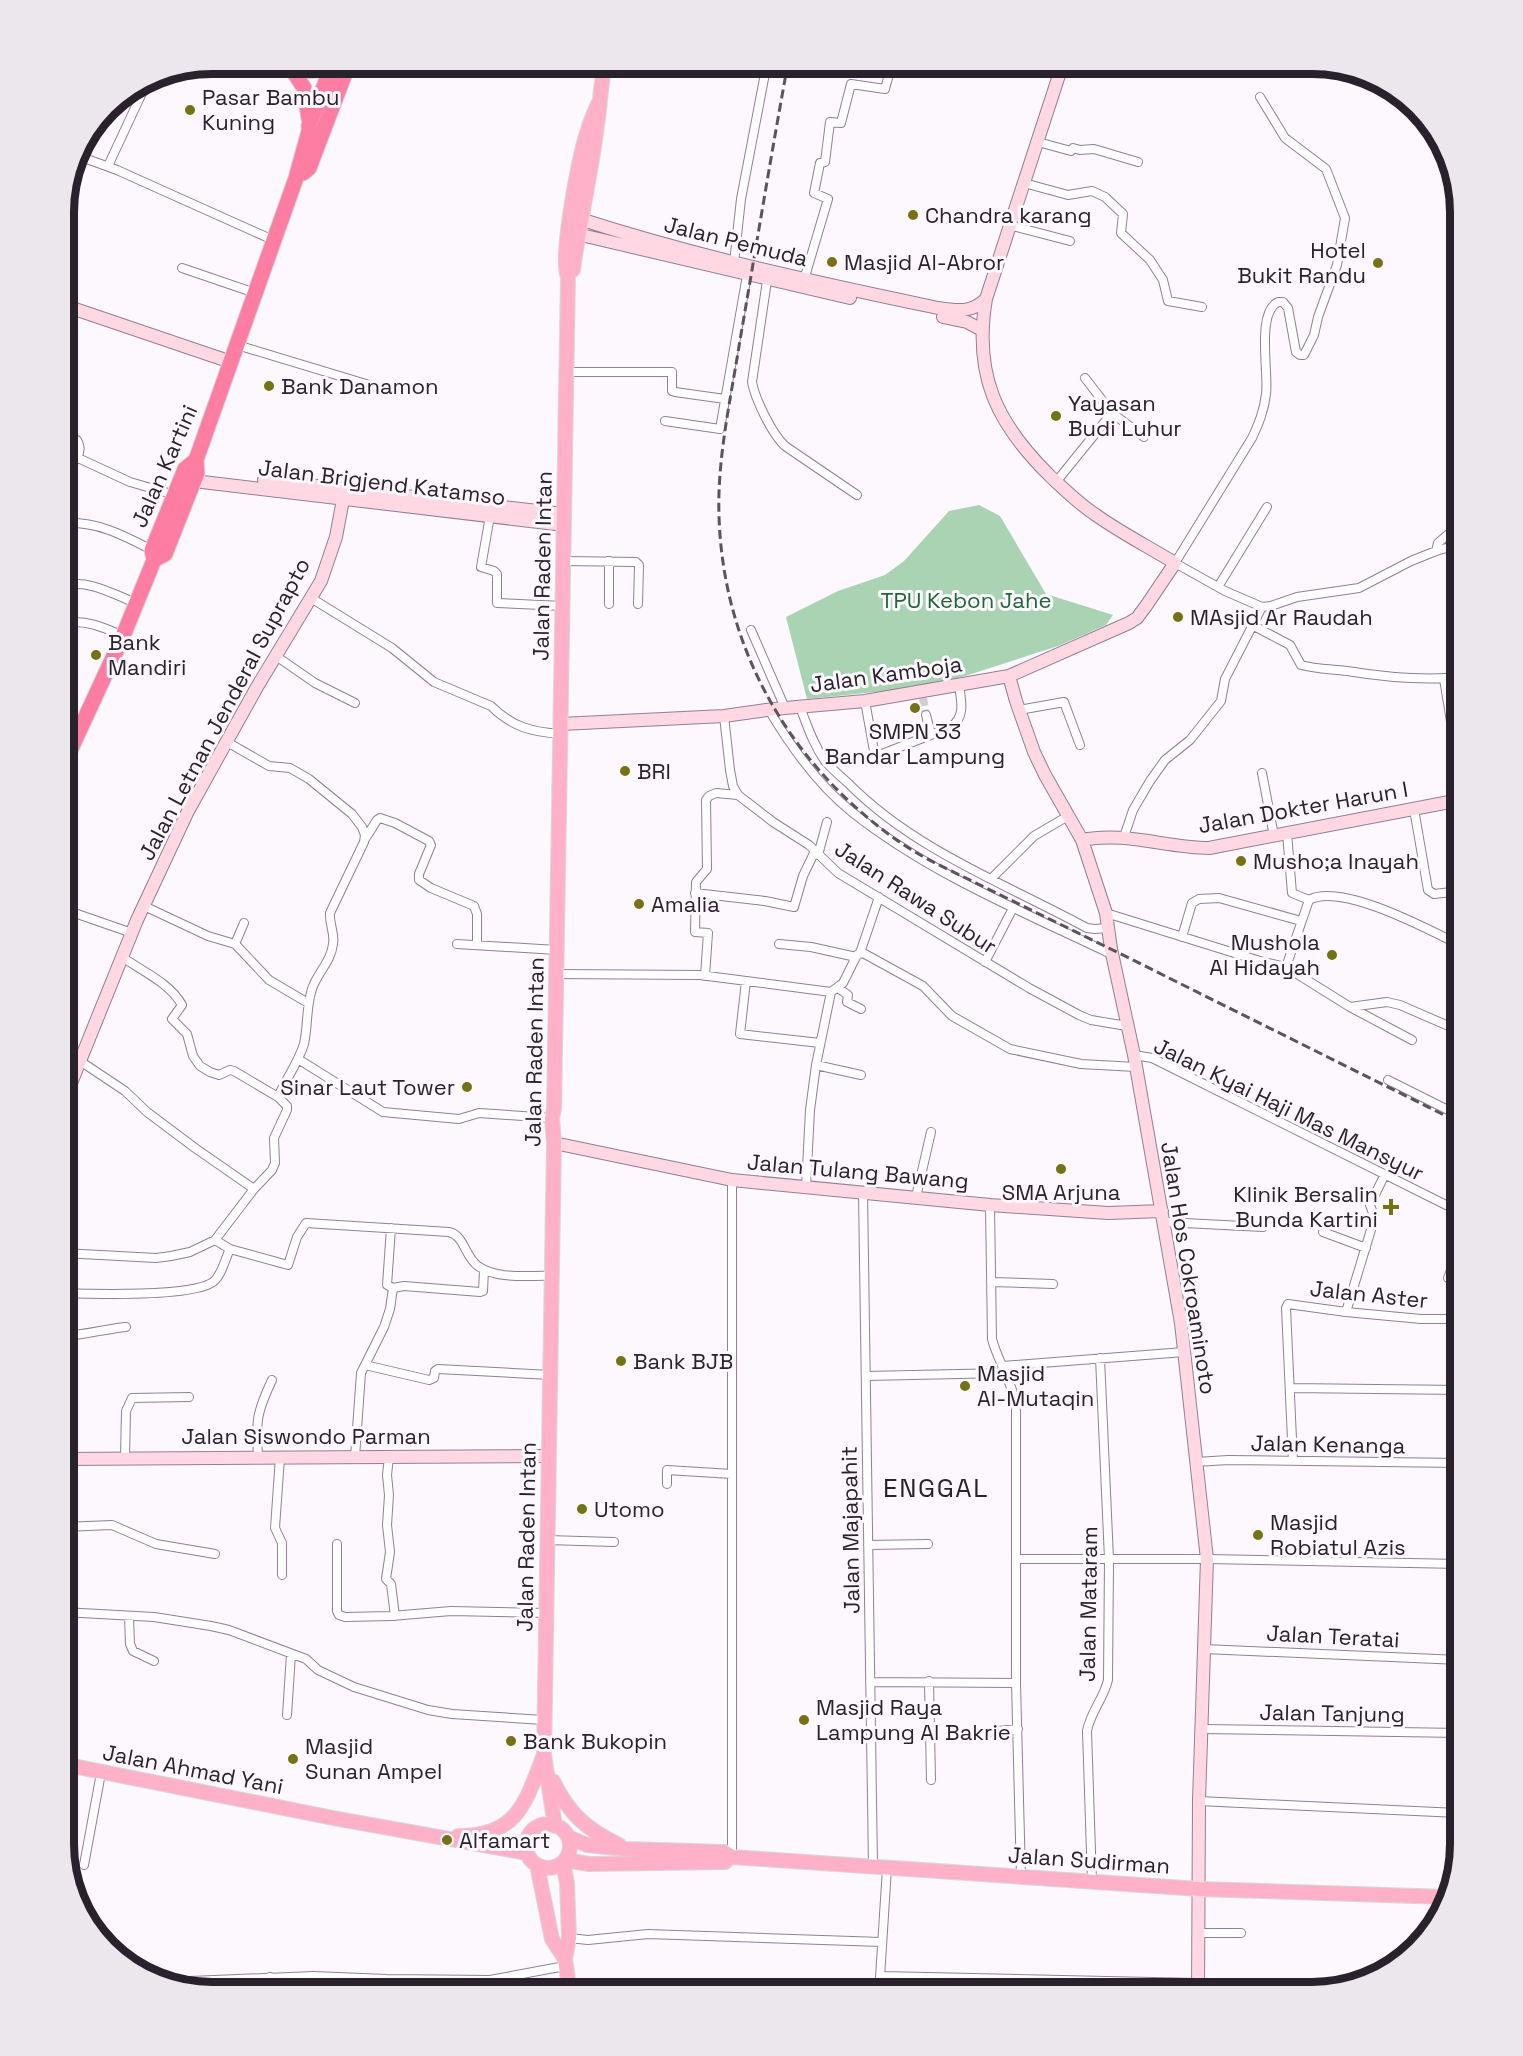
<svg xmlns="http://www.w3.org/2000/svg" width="1523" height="2056" font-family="'Space Grotesk',sans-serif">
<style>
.education{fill:#f2ecfe}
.green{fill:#aad3b4}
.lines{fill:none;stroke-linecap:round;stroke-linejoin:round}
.street-tunnel{stroke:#d2cdd3;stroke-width:8;stroke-dasharray:8 4;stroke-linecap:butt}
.street-casing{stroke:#927f97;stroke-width:10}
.secondary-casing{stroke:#927f97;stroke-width:14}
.primary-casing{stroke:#d8d7d9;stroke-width:16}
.highway-casing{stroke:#d8d7d9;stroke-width:17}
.street{stroke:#fff;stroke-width:8}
.secondary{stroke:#ffd8e3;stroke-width:12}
.primary{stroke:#feb1c8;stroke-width:14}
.highway{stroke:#fe7da3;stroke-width:15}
.rail{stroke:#5c545d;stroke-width:3;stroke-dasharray:9 4.5;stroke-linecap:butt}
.poi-dot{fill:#757216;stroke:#fcf8fd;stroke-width:2}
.labels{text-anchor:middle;stroke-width:6;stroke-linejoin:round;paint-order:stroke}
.poi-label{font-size:22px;fill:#29212b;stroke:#fcf8fd;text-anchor:start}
.street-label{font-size:22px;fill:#29212b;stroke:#fcf8fd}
.park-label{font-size:22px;fill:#21663b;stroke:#fcf8fd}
.quarter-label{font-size:26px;letter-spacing:1.5px;fill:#29212b;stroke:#fcf8fd}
.rim{fill:none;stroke:#29212b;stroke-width:8}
</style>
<rect width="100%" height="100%" fill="#fcf8fd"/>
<path class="education" d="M991 1984 1190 1988V1993H991Z"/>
<path class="green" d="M979 505 1000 516 1046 594 1113 615 1106 625 1058 646 934 686 807 699 786 617 838 591 885 575 904 561 949 511Z"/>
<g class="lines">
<path class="street-tunnel" d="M923 698 926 715"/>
<defs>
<path id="street" d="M1260 97 1285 138 1326 169 1345 218 1337 265 1318 317 1314 335 1304 355H1300L1296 352 1288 308 1283 302H1278C1256 313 1269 372 1266 394 1264 411 1259 423 1252 438L1175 563 1225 591 1262 607 1271 606 1297 597 1359 588 1411 561 1436 551 1460 544
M1038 142 1071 151 1073 148 1080 150 1094 149 1138 162
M76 155 117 170 273 240
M108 166 149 78
M1024 183 1068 195 1092 191 1105 197 1123 214 1121 233 1150 260 1163 280 1168 301 1202 307
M63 225 70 197 65 193
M1009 225 1070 241
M734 263 741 199 767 63
M182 268 255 293
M768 274 752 382C755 399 772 434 785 446L857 495
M804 280 828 199 814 193 820 163 825 162 830 122 841 123 851 84 885 89 892 63
M237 345 376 387
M567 372H672V391L675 392 725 399
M1112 413 1144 437
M665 421 720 429 747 275
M78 458 130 482 175 495
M63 471C73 463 85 453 77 440L63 436
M1056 482 1112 413 1085 378
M490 516 481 567 494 571 497 574V603L563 606
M63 523C97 521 123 535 152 550
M1452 547 1460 568
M1436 551 1438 543 1460 524
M564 561 636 562 639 565 638 604
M609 561V604
M63 587C85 577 115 595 136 603
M1218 587 1267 507
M311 598 392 648 434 682 491 706C512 727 532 732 561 734
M63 623C85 619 103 627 123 636
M1252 625 1290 645 1301 665C1316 669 1331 669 1347 671 1384 677 1422 681 1460 677
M751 630 785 708
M276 656 315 683 355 703
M1444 679 1460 776
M865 701 874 751 878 754H882L951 727C966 716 961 701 959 685
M800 707C807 725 813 744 825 761 832 769 840 776 848 783 914 850 1006 884 1087 928L1095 929 1108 928
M769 710C791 747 818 785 852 812 930 874 1024 912 1113 955
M1019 710 1064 702 1080 745
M926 715 931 734
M724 716 730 770 733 786 738 795 773 822 809 845 838 873 1029 988 1079 1015 1091 1020 1127 1026
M1262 773 1274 836
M1414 809 1428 890 1434 894 1460 891
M1287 833 1292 893 1309 900
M1124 837 1133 810 1150 781 1165 760 1190 740 1221 701 1225 679 1262 607
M365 839 377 820 380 818 395 823 429 841 431 845 419 874V880L431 888 474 906 477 914V945
M818 855 827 822
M991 879 1034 836 1068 816
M695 893 765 901 794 907 803 876 815 851
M144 906 208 936 235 944
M63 909 132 933
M1106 913 1260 961 1286 967 1350 1007 1387 1002 1400 1005 1460 1031
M63 921 70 911
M244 923 235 944 237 946 269 980 308 1003
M1182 937 1192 903 1199 899 1219 898 1301 921
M457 944 557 950
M779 944 811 947 856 957
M860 953 879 897
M122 957C142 971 170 983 182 1005L172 1019 187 1034 193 1056 200 1066 210 1072 219 1075 230 1070 234 1071 278 1097
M856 957 858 954 863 953 923 986 952 1016 1010 1049 1081 1064 1136 1067
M985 962 1011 912
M1286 967 1309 900C1341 882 1429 930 1460 945
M557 974 700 975 831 992
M705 976 708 933 695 932 696 882 707 869 706 800 709 796 716 793 738 795
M746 981 740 1034 820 1043
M838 988 848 995 847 1002 861 1009
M831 992 843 983 856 957
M1350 1007 1412 1040
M1134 1055 1152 1058 1460 1212
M298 1059 383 1112 459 1119 479 1113 552 1118
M80 1061 125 1091 147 1112 195 1148 254 1189
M816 1065 861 1075
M1388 1080 1460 1116
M732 1180V1857
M806 1187 810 1110 816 1065 831 992
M863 1192 873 1867
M916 1197 931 1132
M990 1205 992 1339C998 1362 1013 1383 1016 1407V1683L1021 1877
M1164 1222 1263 1227
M391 1228 387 1285 393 1288
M1323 1232 1366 1248
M215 1240 230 1249 288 1265 297 1237 306 1223 449 1232C464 1235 465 1257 478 1266 497 1280 530 1275 552 1276
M63 1253 156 1258 171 1256 190 1252 215 1240 254 1189 272 1170 275 1163 274 1138 287 1110V1106L278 1097C286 1079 298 1063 304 1044 308 1026 306 1007 312 989 317 973 331 962 333 944 335 933 329 924 330 913L364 842 365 835 362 827 352 814 309 779 290 768 269 766 227 742
M1448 1278 1460 1248
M991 1282 1053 1284
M393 1288 404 1286 480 1292 483 1291 484 1270
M63 1293C92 1294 192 1297 213 1282 222 1275 225 1259 230 1249
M1346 1312 1373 1223 1374 1216 1370 1205 1385 1174
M63 1336C85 1335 105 1329 126 1327
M365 1365 429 1380 434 1378 435 1371 438 1369 550 1375
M1003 1366 1184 1352
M866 1376 1005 1373
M1291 1388 1460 1390
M258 1457C256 1421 256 1414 272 1380
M280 1457 275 1528 282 1543V1575
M355 1457 361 1373 384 1327 390 1309 393 1288
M389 1457 387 1475 389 1495 387 1525 390 1552 386 1579 391 1584 395 1616
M125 1458 126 1411 132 1398 189 1397
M1293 1461 1286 1308 1288 1304 1346 1312 1421 1319H1460
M1196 1462 1228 1460 1460 1463
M667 1484V1470L732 1474
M63 1527 112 1525 156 1544 215 1554
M547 1540 614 1542
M337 1544V1611L339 1615 345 1617 391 1616 451 1611 546 1613
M868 1545 928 1544
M1017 1559H1207L1460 1564
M63 1612 154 1617 211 1626 229 1630 306 1659 318 1670 354 1687 428 1710 452 1714 544 1720
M129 1616 130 1644 133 1651 154 1661
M1204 1649 1460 1660
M929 1681 931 1780
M870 1682 1016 1683
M287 1715 291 1654
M1203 1729 1460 1733
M968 1734 1018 1729
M1199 1801 1458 1813
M84 1865 101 1773
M1455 1865 1460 1767
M1092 1882 1087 1731C1090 1713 1104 1698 1108 1680L1109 1559 1100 1358
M1199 1933H1241
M569 1938 588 1940 648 1934 882 1942
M881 1976 1198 1983
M270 1977 271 1993
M943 1978 944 1993
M166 1982 314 1976 386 1979 490 1980 565 1966
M1198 1990 1312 1993
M879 1993 887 1868"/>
<path id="secondary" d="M580 219C698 257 818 283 938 308 957 311 972 313 986 299
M577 234 850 298
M63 305 231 362
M943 317 967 322 982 330
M264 480 564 514
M194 481 564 525
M1009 676 1016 701 1034 752 1045 775 1082 840 1106 913 1111 949 1134 1055 1181 1323 1207 1559 1199 1801 1198 1993
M561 724 724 716 774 709 865 701 1009 676 1129 623 1137 618 1146 606 1175 563C1149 547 1121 533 1096 515 1079 504 1065 490 1050 476 997 424 973 375 986 299L1063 63
M1082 840C1125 831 1166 848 1209 848L1460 800
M63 1103 137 920 188 811 257 687 321 581 336 537 345 489
M554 1143 732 1180 990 1205 1108 1213 1162 1211
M63 1459 549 1456"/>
<path id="primary" d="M573 270C579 224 590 179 596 132 600 109 600 87 605 63
M63 1764 333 1818 527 1853
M553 1781C569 1814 586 1829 619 1845
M526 1846a22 22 0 1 1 44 0a22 22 0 1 1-44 0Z
M555 1826 544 1755 554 1143 552 1118 554 1109 568 277C559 258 580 153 588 130 590 121 595 112 598 104
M458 1836C517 1836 525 1804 543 1757
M568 1837 587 1845 626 1849 724 1852 732 1857 1199 1889 1446 1897
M566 1860 589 1864 725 1862 730 1857
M563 1863 567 1883 569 1938 565 1959 570 1993
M537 1865 552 1939 565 1959"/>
<path id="highway" d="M288 63 304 88 309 119
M293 69C308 71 318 73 331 63
M303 173 309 168 349 63
M154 560 165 554 197 473 196 460
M63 766 123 636 154 560 152 550 185 469 196 460 296 178 309 131V125L333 63"/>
</defs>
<use href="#street" class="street-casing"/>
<use href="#secondary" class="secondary-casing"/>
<use href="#primary" class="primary-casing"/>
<use href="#highway" class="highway-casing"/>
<use href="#street" class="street"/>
<use href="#secondary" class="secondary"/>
<use href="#primary" class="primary"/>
<use href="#highway" class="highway"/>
<path class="rail" d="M788 63C771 155 756 248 740 340 731 398 717 458 719 516 723 649 790 765 898 841 922 858 950 870 976 883 1027 908 1078 933 1129 958 1239 1013 1350 1068 1460 1123"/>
</g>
<g class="poi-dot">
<circle cx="190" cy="110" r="6"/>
<circle cx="913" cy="215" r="6"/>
<circle cx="832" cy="262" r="6"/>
<circle cx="1378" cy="263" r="6"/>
<circle cx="269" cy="386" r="6"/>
<circle cx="1056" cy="416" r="6"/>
<circle cx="1178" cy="617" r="6"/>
<circle cx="96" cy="655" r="6"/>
<circle cx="915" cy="708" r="6"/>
<circle cx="625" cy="771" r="6"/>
<circle cx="1241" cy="861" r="6"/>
<circle cx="639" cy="904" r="6"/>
<circle cx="1332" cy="955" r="6"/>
<circle cx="467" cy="1087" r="6"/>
<circle cx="1061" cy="1169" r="6"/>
<path d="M1388 1198h6v6h6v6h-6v6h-6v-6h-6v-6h6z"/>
<circle cx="621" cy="1361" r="6"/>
<circle cx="965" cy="1386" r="6"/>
<circle cx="582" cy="1509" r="6"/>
<circle cx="1258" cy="1535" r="6"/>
<circle cx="804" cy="1720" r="6"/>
<circle cx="511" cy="1741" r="6"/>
<circle cx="293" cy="1759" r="6"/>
<circle cx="447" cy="1840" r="6"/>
</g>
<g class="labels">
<g class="poi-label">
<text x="202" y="105">Pasar Bambu<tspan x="202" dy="25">Kuning</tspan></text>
<text x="925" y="223">Chandra karang</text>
<text x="1366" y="258" text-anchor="end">Hotel<tspan x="1366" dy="25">Bukit Randu</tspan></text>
<text x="844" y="270">Masjid Al-Abror</text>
<text x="281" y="394">Bank Danamon</text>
<text x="1068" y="411">Yayasan<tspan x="1068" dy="25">Budi Luhur</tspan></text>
<text x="1190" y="625">MAsjid Ar Raudah</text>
<text x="108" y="650">Bank<tspan x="108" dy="25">Mandiri</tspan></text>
<text x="915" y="739" text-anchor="middle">SMPN 33<tspan x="915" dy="25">Bandar Lampung</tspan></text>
<text x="637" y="779">BRI</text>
<text x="1253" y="869">Musho;a Inayah</text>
<text x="651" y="912">Amalia</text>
<text x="1320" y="950" text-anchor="end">Mushola<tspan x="1320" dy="25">Al Hidayah</tspan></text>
<text x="455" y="1095" text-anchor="end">Sinar Laut Tower</text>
<text x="1061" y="1200" text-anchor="middle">SMA Arjuna</text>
<text x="1378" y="1202" text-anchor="end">Klinik Bersalin<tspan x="1378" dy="25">Bunda Kartini</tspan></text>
<text x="633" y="1369">Bank BJB</text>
<text x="977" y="1381">Masjid<tspan x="977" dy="25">Al-Mutaqin</tspan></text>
<text x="594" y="1517">Utomo</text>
<text x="1270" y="1530">Masjid<tspan x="1270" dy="25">Robiatul Azis</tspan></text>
<text x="816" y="1715">Masjid Raya<tspan x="816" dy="25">Lampung Al Bakrie</tspan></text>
<text x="523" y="1749">Bank Bukopin</text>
<text x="305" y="1754">Masjid<tspan x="305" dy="25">Sunan Ampel</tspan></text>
<text x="459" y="1848">Alfamart</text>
</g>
<g class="street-label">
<text transform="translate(736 241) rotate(14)" y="8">Jalan Pemuda</text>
<text transform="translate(164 466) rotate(-66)" y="8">Jalan Kartini</text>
<text transform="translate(382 482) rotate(7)" y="8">Jalan Brigjend Katamso</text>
<text transform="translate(542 566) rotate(-89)" y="8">Jalan Raden Intan</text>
<text transform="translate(886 674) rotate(-8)" y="8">Jalan Kamboja</text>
<text transform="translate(224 709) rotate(-62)" y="8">Jalan Letnan Jenderal Suprapto</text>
<text transform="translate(1303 807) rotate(-10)" y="8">Jalan Dokter Harun I</text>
<text transform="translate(916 897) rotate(33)" y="8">Jalan Rawa Subur</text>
<text transform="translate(534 1052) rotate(-89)" y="8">Jalan Raden Intan</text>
<text transform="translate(1289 1109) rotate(26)" y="8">Jalan Kyai Haji Mas Mansyur</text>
<text transform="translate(858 1171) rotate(5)" y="8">Jalan Tulang Bawang</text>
<text transform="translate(1189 1268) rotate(81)" y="8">Jalan Hos Cokroaminoto</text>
<text transform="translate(1369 1294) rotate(6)" y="8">Jalan Aster</text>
<text x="306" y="1444">Jalan Siswondo Parman</text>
<text transform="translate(1328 1444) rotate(1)" y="8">Jalan Kenanga</text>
<text transform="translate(850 1530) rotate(-91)" y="8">Jalan Majapahit</text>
<text transform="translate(526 1537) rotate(-89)" y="8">Jalan Raden Intan</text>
<text transform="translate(1088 1604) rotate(-89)" y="8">Jalan Mataram</text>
<text transform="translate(1333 1636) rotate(3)" y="8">Jalan Teratai</text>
<text transform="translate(1332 1713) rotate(1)" y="8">Jalan Tanjung</text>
<text transform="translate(193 1769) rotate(11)" y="8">Jalan Ahmad Yani</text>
<text transform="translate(1089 1860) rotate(4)" y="8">Jalan Sudirman</text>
</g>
<g class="park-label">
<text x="966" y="608">TPU Kebon Jahe</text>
</g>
<g class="quarter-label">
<text x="936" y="1497">ENGGAL</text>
</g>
</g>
<path d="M0 0H1523V2056H0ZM212 74H1312A138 138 0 0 1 1450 212V1844A138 138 0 0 1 1312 1982H212A138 138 0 0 1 74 1844V212A138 138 0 0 1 212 74Z" fill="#ebe7ec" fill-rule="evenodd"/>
<path class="rim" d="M212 74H1312A138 138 0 0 1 1450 212V1844A138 138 0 0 1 1312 1982H212A138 138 0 0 1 74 1844V212A138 138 0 0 1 212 74Z"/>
</svg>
